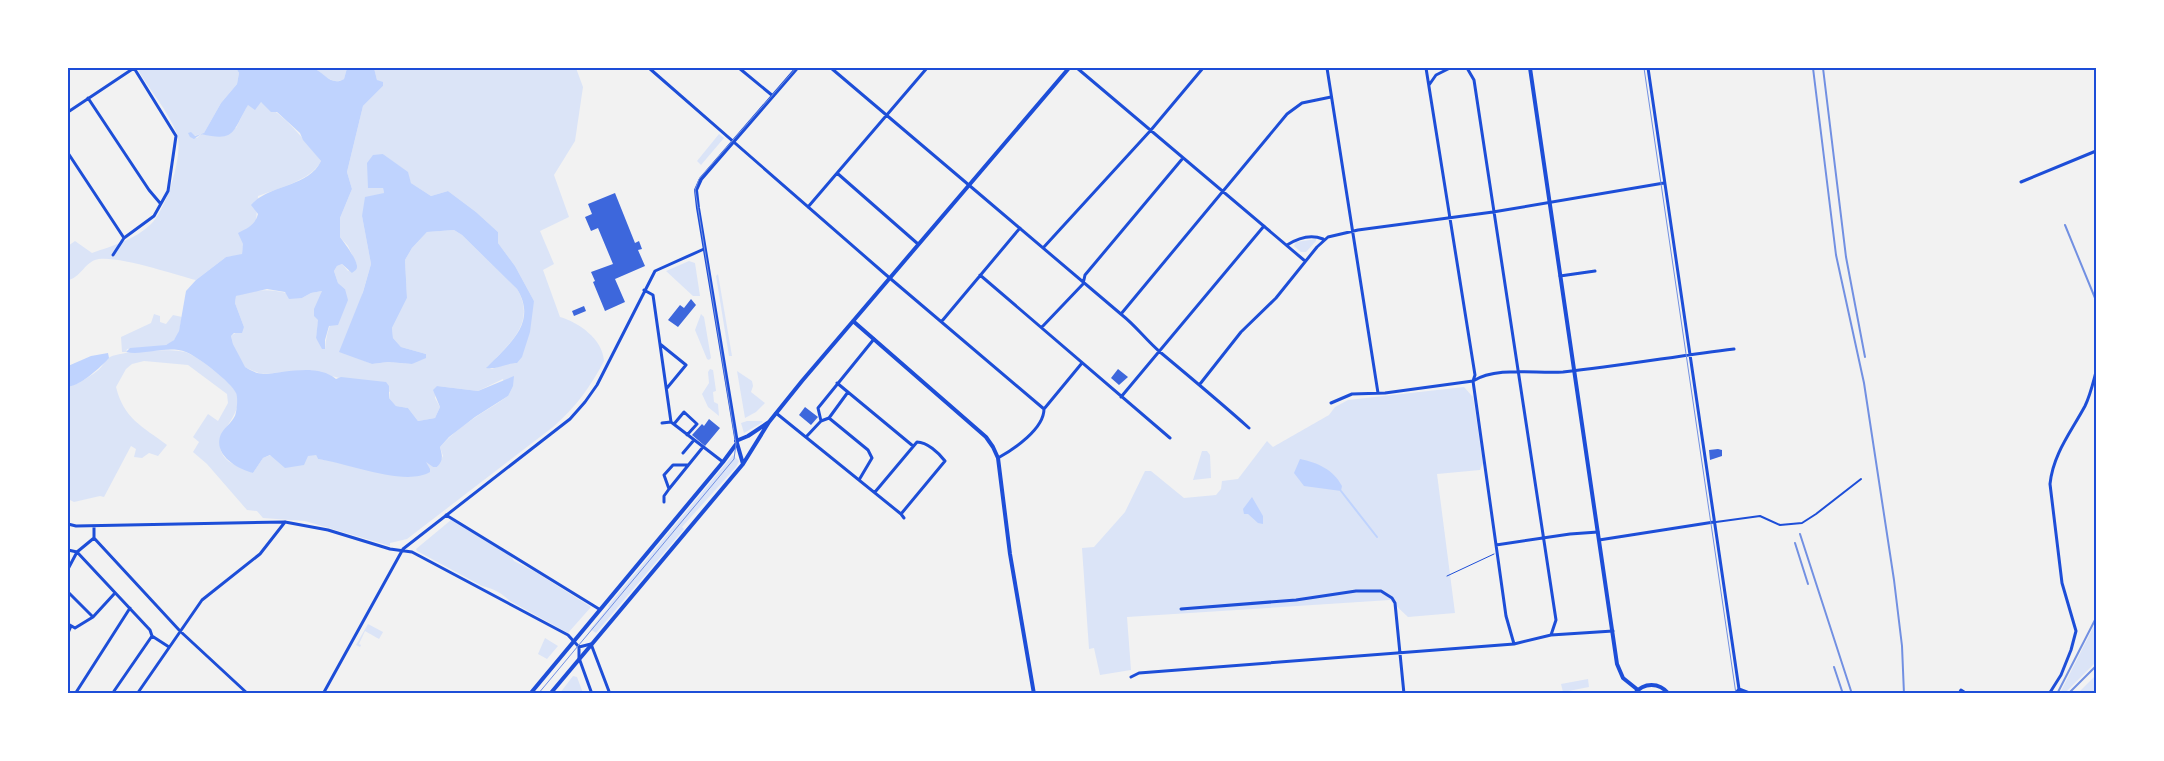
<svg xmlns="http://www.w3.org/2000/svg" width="2164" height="761" font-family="'DejaVu Sans',sans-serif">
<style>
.green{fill:#dbe4f7;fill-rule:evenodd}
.water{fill:#bfd3fe}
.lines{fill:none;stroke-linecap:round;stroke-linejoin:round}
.stream{stroke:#bfd3fe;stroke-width:2}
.building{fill:#3d67dc}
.path{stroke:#1d4ed8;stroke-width:1}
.service{stroke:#1d4ed8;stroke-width:2}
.minor{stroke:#1d4ed8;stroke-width:3}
.tertiary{stroke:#1d4ed8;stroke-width:4}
.tram{stroke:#7290e2;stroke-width:1}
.rail{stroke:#7290e2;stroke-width:2}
.neatline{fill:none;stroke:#1d4ed8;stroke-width:2}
</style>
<rect width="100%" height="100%" fill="#f2f2f2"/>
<path class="green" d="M137 68H236L239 73 237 84 221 103 204 133 190 137 197 138 201 134 236 128 248 104 261 102C286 116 303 138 321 161 312 180 277 189 258 196L256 222C247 230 243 242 242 255L226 257 196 280C177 275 111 253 95 260 84 264 80 278 68 280V246L75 241 92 253C112 246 136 239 151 224 166 210 184 154 177 134 168 110 149 90 137 68Z
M313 68H347L344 79C331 86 324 73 313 68Z
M374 68H576L583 87 575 141 554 175 569 217 540 231 554 264 543 270 560 317C578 322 603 339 604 361 591 386 576 407 553 427L407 539 390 543V546L305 521 263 518 257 511 247 510 207 464 193 452 199 442 193 437 208 414 218 421 228 403 227 394 188 365 144 361 132 364 126 369 116 387C124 419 142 426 167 445L158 456 149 453 142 458 134 457 136 449 131 446 104 497 100 496 74 502 68 499V386C74 387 91 376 97 371 102 368 105 360 110 357 122 351 171 348 185 352 196 355 231 382 236 392 247 418 205 435 226 459 232 465 246 469 253 473L263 458 271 455H316L318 459 338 462 354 467 425 460 433 467H437L443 456 440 447C459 425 485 412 508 396L503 379 478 391 437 386 435 398 440 407 435 418 418 421 408 408 396 406 389 398 390 392 310 370 261 374 244 367 233 344 231 336 244 327 235 303 236 296C261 287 278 289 302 298L311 293 322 291 316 338 325 349C326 328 337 309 345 289L338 283 334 271 337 266 342 264 348 271 357 265 348 246 340 237V218L352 189 347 172 363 106 383 86 377 80ZM383 154 407 172 411 183 431 196 448 191 476 212 498 232V243L515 266 534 301 508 363 492 369 487 367C509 344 537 323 517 289L462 235 454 230 427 232 412 248 405 260 407 298 392 328 393 338 401 347 426 354 412 364 388 362 372 364 345 353 371 264 362 216 384 193 383 188H374Z
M719 134 724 138 701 165 697 161Z
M1316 239V241L1306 252H1301L1294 246 1296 242Z
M689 261 695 263 700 296H693L666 271Z
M718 274 732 356H729L716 276Z
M154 314 160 316V322L166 324 173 315 182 317C180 324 180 335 174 340 164 350 140 348 127 349L126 352H122L121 337 151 323Z
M701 314 704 317 711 358 709 360 707 359 695 330Z
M710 369 713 370 716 391 713 392 714 402 718 404 719 416 708 407 702 394 709 383 708 372Z
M737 371 752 381 753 386 751 392 765 403 756 412 745 418Z
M1464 387 1473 397 1483 463 1480 470 1437 474 1455 613 1408 617 1390 600 1127 617 1131 670 1100 675 1094 648 1089 649 1082 548 1094 547 1125 512 1145 471H1151L1184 498 1216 495 1221 489 1222 481 1238 479 1267 441 1273 447 1329 415 1335 407 1348 400Z
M747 421H762L763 422 744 433 741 423Z
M1202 451H1207L1210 455 1211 478 1193 480Z
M733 455 739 461 736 467 682 527 684 529 596 633 590 629 609 607 608 606Z
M451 520 511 556 514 561 534 571 591 607 568 633 510 601C501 593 495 589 482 586L417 551 416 549Z
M2096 622V662L2065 693H2060Z
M368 624 383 632 379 639 365 631 359 644 361 645 360 647 356 645Z
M545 638 558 646 547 659 538 654Z
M2096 675V693H2078Z
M573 676 577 677 583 693H560Z
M1588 679 1589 687 1563 692 1561 684Z"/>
<path class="water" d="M236 68H313C324 72 331 87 344 79L347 68H374L377 80 383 82V86L363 106 347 172 352 189 340 218V237C344 242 358 261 357 267 357 270 354 271 352 273L342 264 337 266 334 271 338 283 345 289 348 300 338 325 329 326 325 340V349H322L316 338 318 320 314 316V309L322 291 311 293 302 298 289 299 285 292 267 289 236 296 235 303 244 327 242 333H234L231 336 233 344 245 367C250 370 257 374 263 374 285 373 317 363 336 379L341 377 386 382 389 386V398L396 406 408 408 418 421 435 418 440 407 433 390 437 386 478 391 514 376 513 386 508 396 475 417 449 437 440 447C442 455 444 460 437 467H433L426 462 430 469V472C405 487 347 463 318 459L316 455 308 456 304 465 285 468 270 455 263 458 253 473C238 469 212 455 221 434 225 426 235 421 236 412 237 408 238 397 236 393 232 383 197 356 186 352 167 345 143 356 126 352L130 348 166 345 174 340 179 331 186 291 196 280 226 257 242 254 243 244 238 233C248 228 255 225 258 214L251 205C269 184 308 188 321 161L303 140 300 133 277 112H271L261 102 255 110 248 105C232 132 236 142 201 134L194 139 190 137 188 133 191 132 195 136 204 133 221 103 237 84 239 73Z
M383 154 408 172 411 183 431 196 448 191 476 212 498 232V243L515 266 534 301 530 332 522 357 517 363C507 363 496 370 486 368 509 344 538 323 517 289L462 235 454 230 427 232 412 248 405 260 407 298 392 328 393 338 401 347 426 354V358L412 364 388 362 372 364 339 352 363 292 371 264 362 216 365 197 384 193 383 188H368L367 163 373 155Z
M108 353 109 358C102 366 78 388 68 386V366L91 356Z
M1300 459C1318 463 1333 469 1342 486L1341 491 1304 486 1294 473Z
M1252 497 1263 516V524L1258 523 1248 514H1244L1243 509Z"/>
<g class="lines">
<path class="stream" d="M1341 491 1377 537"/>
</g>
<path class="building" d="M615 193 635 243 639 241 642 249 638 250 645 266 615 279 625 302 605 311 593 282 595 281 591 272 613 264 598 228 591 231 585 217 592 214 588 204Z
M691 299 696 305 678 327 668 320 680 305 684 308Z
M584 306 586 311 574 316 572 311Z
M1118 369 1128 377 1119 385 1111 378Z
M805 407 818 417 811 425 799 415Z
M709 419 720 428 705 446 692 435 702 424 704 426Z
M1718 449 1722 450V456L1710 460 1709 450Z"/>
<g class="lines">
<path class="path" d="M1447 576 1494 554"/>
<path class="service" d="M1716 522 1760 516 1780 525 1802 523 1816 514 1861 479"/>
<path class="minor" d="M649 68 885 274 1044 409
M739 68 773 96
M831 68C928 150 1025 233 1122 315 1136 326 1146 340 1160 352 1190 377 1220 402 1249 428
M1077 68 1305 261
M1327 68 1378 393
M1426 68 1475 375 1473 381 1506 616 1514 644
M1648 68 1739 689 1752 694
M1429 85 1436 75 1450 68
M88 98 149 190 160 203
M68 112 134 68
M68 153 124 238
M837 173 918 244
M2021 182 2096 151
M808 207 927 68
M1287 245C1298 238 1311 234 1323 239
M1043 248 1151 130 1203 68
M113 255 124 238 154 216 168 191 176 136 134 68
M980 275 1170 438
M1560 276 1595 271
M644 290 653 295 671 422 723 462
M1121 314 1287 114 1302 103 1331 97
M942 321 1020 228
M1042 327 1083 284 1085 275 1183 158
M660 344 686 365 667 388
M837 383 913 446
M1200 384 1241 332 1276 298 1317 247 1328 237 1358 230 1493 212 1664 183
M1121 397 1264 226
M1331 403 1352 394 1385 393 1473 381C1497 366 1536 374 1563 372 1620 366 1677 356 1734 349
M776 413 901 514 904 518
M829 418 848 392
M821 421 818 408 874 339
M662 423 671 422
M674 424 684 412 697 424 687 435
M806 437 821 421 829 418 868 450 872 458 859 480
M683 453 694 440
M998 458C1014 449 1044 429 1044 409L1082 363
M669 489 664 475 673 465H688
M875 492 917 442C927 442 939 453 945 461L901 514
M664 502V496L669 489 703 447
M446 515 599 609
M68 524 76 526 285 522 328 530 390 549 412 552 568 635 579 647V658L592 694
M94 526V538L180 631 248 694
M1599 540 1714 522
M1496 545 1570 534 1598 532
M68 550 77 552 150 630 152 636 169 647
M68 569 77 552 94 538
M68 592 93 617 115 593
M1181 609 1296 600 1356 591H1381L1392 598 1395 603 1404 694
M68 624 75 628 93 617
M68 633 71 626
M1551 635 1613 631
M579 647 591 644 610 694
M1131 677 1139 673 1514 644 1551 635 1556 620 1474 80 1467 68
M75 694 130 608
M112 694 152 636
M137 694 202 600 260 554 285 522
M323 694 403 549 570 419 585 402 597 385 655 271 704 249
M1730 694 1736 693 1739 689 1740 694
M1959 694 1961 690 1967 694
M2049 694 2061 675 2071 650 2076 631 2062 583 2050 484C2053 454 2071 432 2085 406 2090 396 2093 383 2096 372"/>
<path class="tertiary" d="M1530 68 1617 664 1623 678 1638 690
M853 321 986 437 993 447 998 458 1010 554 1034 694
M736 441 748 436 769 422
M743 464 737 443 698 208 696 190 701 179 797 68
M530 694 723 462 737 443
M550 694 743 464 769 422 802 381 1069 68
M1634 694C1644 682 1659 682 1669 694"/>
<path class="tram" d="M1644 68 1736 694
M538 694 734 459 736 444 695 190 699 179 796 68"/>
<path class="rail" d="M1813 68 1836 255 1864 383 1894 580 1902 646 1904 694
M1823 68 1846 257 1865 357
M2065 225 2095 298 2096 326
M1800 534 1852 694
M1795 543 1808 584
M1834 667 1843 694
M2057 694 2096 618
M2068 694 2096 666"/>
</g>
<rect width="2164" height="761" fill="none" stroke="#ffffff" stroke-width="138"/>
<rect x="69" y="69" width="2026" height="623" class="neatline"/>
</svg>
